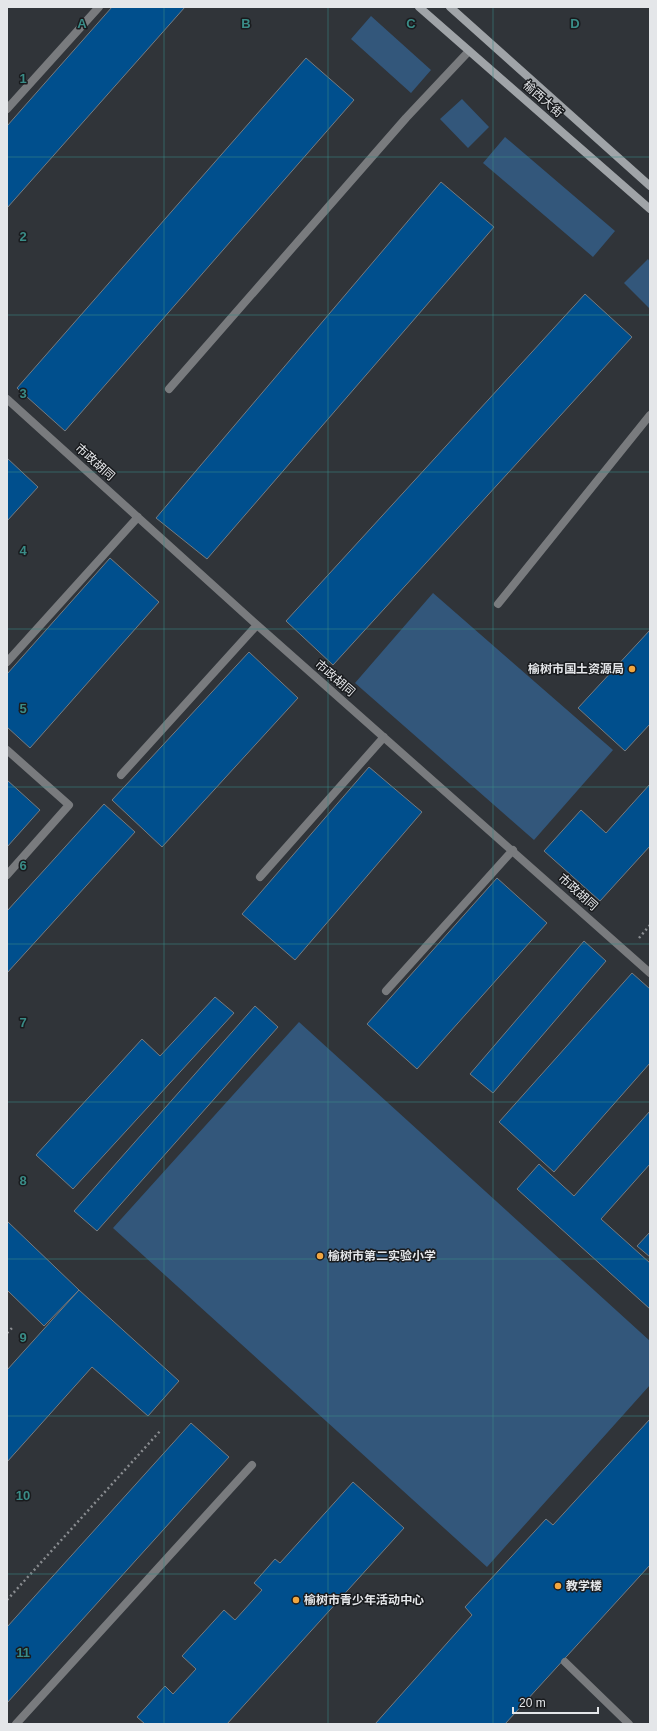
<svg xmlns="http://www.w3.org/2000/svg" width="657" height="1731" font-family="Helvetica,'Noto Sans SC',sans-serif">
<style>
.green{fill:#33577b}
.building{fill:#004f8d;stroke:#767b80}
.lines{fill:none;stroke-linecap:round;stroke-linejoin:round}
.path{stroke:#898c90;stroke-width:2.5;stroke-dasharray:2 3;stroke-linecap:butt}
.service{stroke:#797b7e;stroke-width:8}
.minor{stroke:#797b7e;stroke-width:8}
.secondary{stroke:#a0a4a8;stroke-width:8}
.grid{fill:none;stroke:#3a8c87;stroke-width:1;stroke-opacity:0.55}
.poi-dot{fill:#f1a640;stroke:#191b1e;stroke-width:1.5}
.labels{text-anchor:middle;stroke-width:3;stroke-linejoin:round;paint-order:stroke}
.street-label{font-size:12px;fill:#e4e6e9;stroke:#191b1e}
.poi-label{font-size:12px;font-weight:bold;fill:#e4e6e9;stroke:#191b1e;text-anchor:start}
.grid-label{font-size:13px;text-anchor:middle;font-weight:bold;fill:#3a8c87;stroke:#191b1e;stroke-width:3;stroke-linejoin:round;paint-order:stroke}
</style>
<rect width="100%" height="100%" fill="#303439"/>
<path class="green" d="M371 16 431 70 411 93 351 39Z
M462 99 489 127 468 148 440 119Z
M505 137 615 231 593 257 483 163Z
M648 259 650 262V309L624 283Z
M433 593 613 750 534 840 355 683Z
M299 1022 650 1341V1385L487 1567 113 1228Z"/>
<path class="building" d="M112 7H185L7 208V126Z
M306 58 354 100 65 431 17 388Z
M441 182 494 227 207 559 156 518Z
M585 294 632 337 333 665 286 621Z
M7 458 38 487 7 521Z
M110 558 159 602 30 748 7 727V674Z
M650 630V724L625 751 578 708Z
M249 652 298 698 162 847 112 800Z
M369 767 422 812 295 960 242 914Z
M7 780 40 810 7 847Z
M650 784V846L600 901 544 851 581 810 606 833Z
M104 804 135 832 7 973V911Z
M497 878 547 923 417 1069 367 1024Z
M584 941 606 961 493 1093 470 1074Z
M632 973 650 989V1063L554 1172 499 1122Z
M215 997 234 1013 73 1189 36 1155 142 1039 160 1056Z
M255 1006 278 1027 97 1231 74 1211Z
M650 1111V1164L601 1219 650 1263V1309L517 1189 539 1164 574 1196Z
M7 1221 79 1290 44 1326 7 1290Z
M650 1232V1257L637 1246Z
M79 1290 179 1381 148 1416 92 1367 7 1462V1370Z
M650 1419V1565L505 1724H375L472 1615 465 1607 546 1519 553 1525Z
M191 1423 229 1457 7 1703V1627Z
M353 1482 404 1528 227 1724H145L137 1717 165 1686 173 1694 196 1669 182 1656 224 1610 235 1620 262 1590 254 1583 275 1559 280 1563Z"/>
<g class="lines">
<path class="path" d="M639 938 650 925
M7 1333 12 1328
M7 1600 161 1430"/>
<path class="service" d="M498 604 650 415
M565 1662 629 1724"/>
<path class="minor" d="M7 109 99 7
M169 389 406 118 469 51
M7 399 257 625 650 973
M7 662 138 517
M7 750 69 805 7 875
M121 775 257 625
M260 877 384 737
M386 991 513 850
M16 1724 252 1465"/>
<path class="secondary" d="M419 7 650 209
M450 7 650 186"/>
</g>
<path class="grid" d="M164 7V1724M328 7V1724M493 7V1724M7 157H650M7 315H650M7 472H650M7 629H650M7 787H650M7 944H650M7 1102H650M7 1259H650M7 1416H650M7 1574H650"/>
<g class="poi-dot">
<circle cx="632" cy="669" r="4"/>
<circle cx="320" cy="1256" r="4"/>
<circle cx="558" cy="1586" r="4"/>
<circle cx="296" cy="1600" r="4"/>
</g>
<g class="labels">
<g class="street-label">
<text transform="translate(543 99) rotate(41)" y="4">榆西大街</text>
<text transform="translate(95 462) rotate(42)" y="4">市政胡同</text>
<text transform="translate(335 678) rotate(41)" y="4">市政胡同</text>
<text transform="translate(578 892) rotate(42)" y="4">市政胡同</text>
</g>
<g class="poi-label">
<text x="624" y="673" text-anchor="end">榆树市国土资源局</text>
<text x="328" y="1260">榆树市第二实验小学</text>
<text x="566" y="1590">教学楼</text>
<text x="304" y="1604">榆树市青少年活动中心</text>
</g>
</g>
<g class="grid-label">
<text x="82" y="28">A</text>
<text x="246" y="28">B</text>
<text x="411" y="28">C</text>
<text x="575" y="28">D</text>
<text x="23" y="83">1</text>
<text x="23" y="241">2</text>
<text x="23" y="398">3</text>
<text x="23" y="555">4</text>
<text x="23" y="713">5</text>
<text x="23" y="870">6</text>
<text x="23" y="1027">7</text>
<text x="23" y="1185">8</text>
<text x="23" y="1342">9</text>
<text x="23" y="1500">10</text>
<text x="23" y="1657">11</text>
</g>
<rect width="657" height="1731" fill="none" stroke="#e4e6e9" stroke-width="16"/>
<path d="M513 1707v6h85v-6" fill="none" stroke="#e4e6e9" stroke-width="2"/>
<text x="519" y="1707" font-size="12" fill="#e4e6e9" stroke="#191b1e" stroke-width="3" paint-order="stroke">20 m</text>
</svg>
